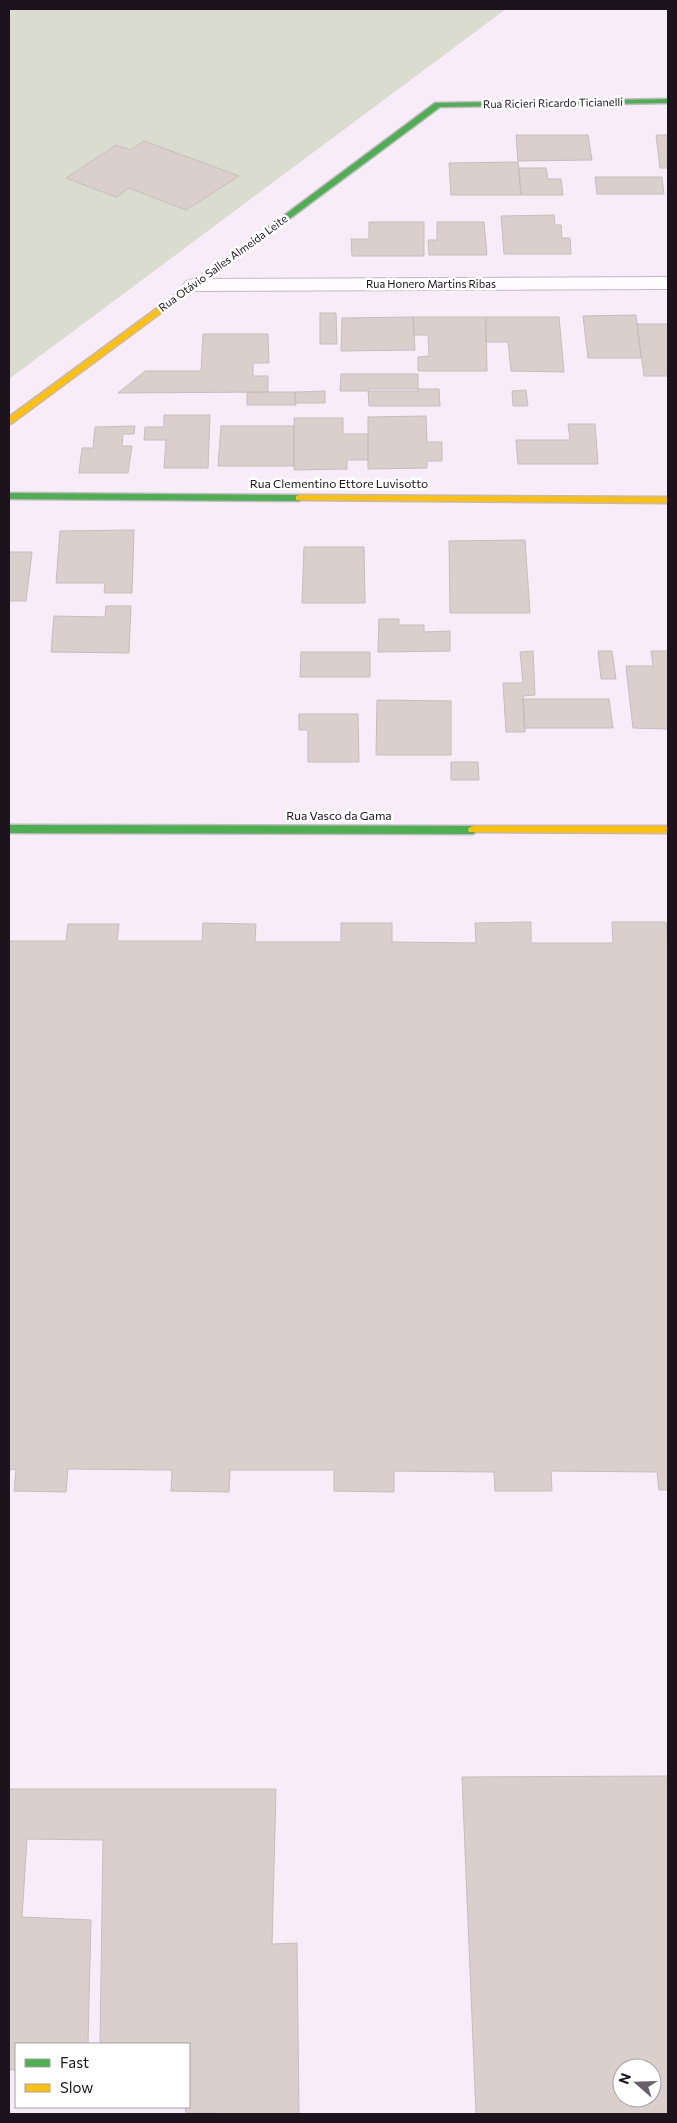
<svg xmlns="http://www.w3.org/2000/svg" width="677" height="2123" font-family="Commissioner,sans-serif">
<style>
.green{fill:#d9dcce}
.building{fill:#dbcfcc;stroke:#c6bdbc;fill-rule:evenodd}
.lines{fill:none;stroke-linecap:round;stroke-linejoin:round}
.street-casing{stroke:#c2b7c2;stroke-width:2}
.fast-casing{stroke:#c2b7c2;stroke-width:3}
.slow-casing{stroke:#c2b7c2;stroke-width:3}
.street{fill:#fefcfe;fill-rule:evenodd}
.fast{fill:#4caf50;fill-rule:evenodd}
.slow{fill:#ffc107;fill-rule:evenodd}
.labels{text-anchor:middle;stroke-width:5;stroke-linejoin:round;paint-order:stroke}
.far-street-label{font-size:11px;fill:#1c131d;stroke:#fff}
.street-label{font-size:12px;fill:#1c131d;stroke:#fff}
</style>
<rect width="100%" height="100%" fill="#f9ecf9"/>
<path class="green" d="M9 9H506L9 379Z"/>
<path class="building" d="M516 135H588L592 160 518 161Z
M656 135H668V168H660Z
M144 141 239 176 186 210 129 188 116 197 66 178 116 145 130 150Z
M518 162 521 195H451L449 163Z
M519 168H546L548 179H561L563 195H521Z
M595 177H662L664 194H597Z
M554 215 555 225H561L562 238H570L571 254H504L501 216Z
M369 222H424V256H352L351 239H369Z
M437 222H484L487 255H429L428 240H437Z
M320 313H336L337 344H320Z
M636 315 641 358H588L583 316Z
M413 317 415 350 341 351 342 318Z
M413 317H486L487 371H418V357L429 356 428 335H414Z
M486 317H559L564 372 511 371 508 342H486Z
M637 324H668V376H644Z
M203 334H268L269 363H253V376H268V392L118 393 145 371H201Z
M341 374H418V391H340Z
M368 389H439L440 406H369Z
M526 390 528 406H513L512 391Z
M325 391V403H295V392Z
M247 392H295L296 405H247Z
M164 415H210L208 468H164L166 440H144L145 427H164Z
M426 416 427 442H442V461H427V468L368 469V417Z
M294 418H343V434H368V460H347V469L294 470Z
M568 424H595L598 464H518L516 440H570Z
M135 426 134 434H123L122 446H132L128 473H79L82 448H93L95 427Z
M221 426H294V466H218Z
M134 530 132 593H104L105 583H56L60 531Z
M525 540 530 613H450L449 541Z
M304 547H364L365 603H302Z
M9 552H32L26 601H9Z
M106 606H131L129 653 51 652 54 616 105 617Z
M379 619H399V625H424V632L450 631V651L378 652Z
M533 651 535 695 523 696 525 732H506L503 683H523L520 652Z
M598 651H612L616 679H601Z
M651 651H668V729L633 728 626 666H653Z
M301 652H370V677H300Z
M523 699H609L613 728H524Z
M377 700 451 701V755H376Z
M299 714H358L359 762H308V730H299Z
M451 762H478L479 780H451Z
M531 922V943H613L612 922H666L668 944V1490H659L657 1472 551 1471 552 1491H495L494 1472 394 1471V1492L334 1491V1470H230L229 1492 171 1491 172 1470 68 1469 66 1492 14 1491 16 1469 9 1470V941H66L68 924H119L117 941H202L203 923 256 924 255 942H341V923H392V942L476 943 475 923Z
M668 1776V2114H476L462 1777ZM622 2068H652V2098H622Z
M9 1789H276L272 1944 297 1943 299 2114 186 2113 185 2107H189V2044H100L103 1840 27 1839 22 1917 91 1920 88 2044H16V2070H9Z"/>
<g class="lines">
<defs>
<path id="street" d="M668 277V289L193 291 186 289 183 285 186 281 193 279Z"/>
<path id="fast" d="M668 99V103L440 107 215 274H212L208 272 435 103Z
M9 493 299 495 304 498 299 501 9 499Z
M9 825 473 826 478 830 473 834 9 833Z"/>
<path id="slow" d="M209 270H212L216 272 12 423 9 424V417Z
M299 495 668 497V503L296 500V496Z
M473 826H668V833L469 832 468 830 469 828Z"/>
</defs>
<use href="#street" class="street-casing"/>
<use href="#fast" class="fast-casing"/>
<use href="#slow" class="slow-casing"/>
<use href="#street" class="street"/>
<use href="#fast" class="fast"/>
<use href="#slow" class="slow"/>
</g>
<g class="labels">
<g class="far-street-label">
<text transform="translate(553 103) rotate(-1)" y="4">Rua Ricieri Ricardo Ticianelli</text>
<text transform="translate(223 263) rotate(-36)" y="4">Rua Otávio Salles Almeida Leite</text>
<text x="431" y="288">Rua Honero Martins Ribas</text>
</g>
<g class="street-label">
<text x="339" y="488">Rua Clementino Ettore Luvisotto</text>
<text x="339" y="820">Rua Vasco da Gama</text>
</g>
</g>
<rect width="677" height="2123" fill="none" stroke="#1c131d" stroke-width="20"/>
<rect x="15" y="2043" width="175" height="65" fill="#ffffff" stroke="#a4a1a5"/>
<rect x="25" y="2059" width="25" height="8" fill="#4caf50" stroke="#a4a1a5"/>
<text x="60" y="2068" font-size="15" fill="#1c131d">Fast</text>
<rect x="25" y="2084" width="25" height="8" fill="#ffc107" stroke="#a4a1a5"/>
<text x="60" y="2093" font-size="15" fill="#1c131d">Slow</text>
<g transform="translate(637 2083) rotate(290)"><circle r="24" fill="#ffffff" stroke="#a4a1a5"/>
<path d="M0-4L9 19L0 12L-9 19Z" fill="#695f6a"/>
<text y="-8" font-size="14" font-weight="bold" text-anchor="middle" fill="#1c131d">N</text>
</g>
</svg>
